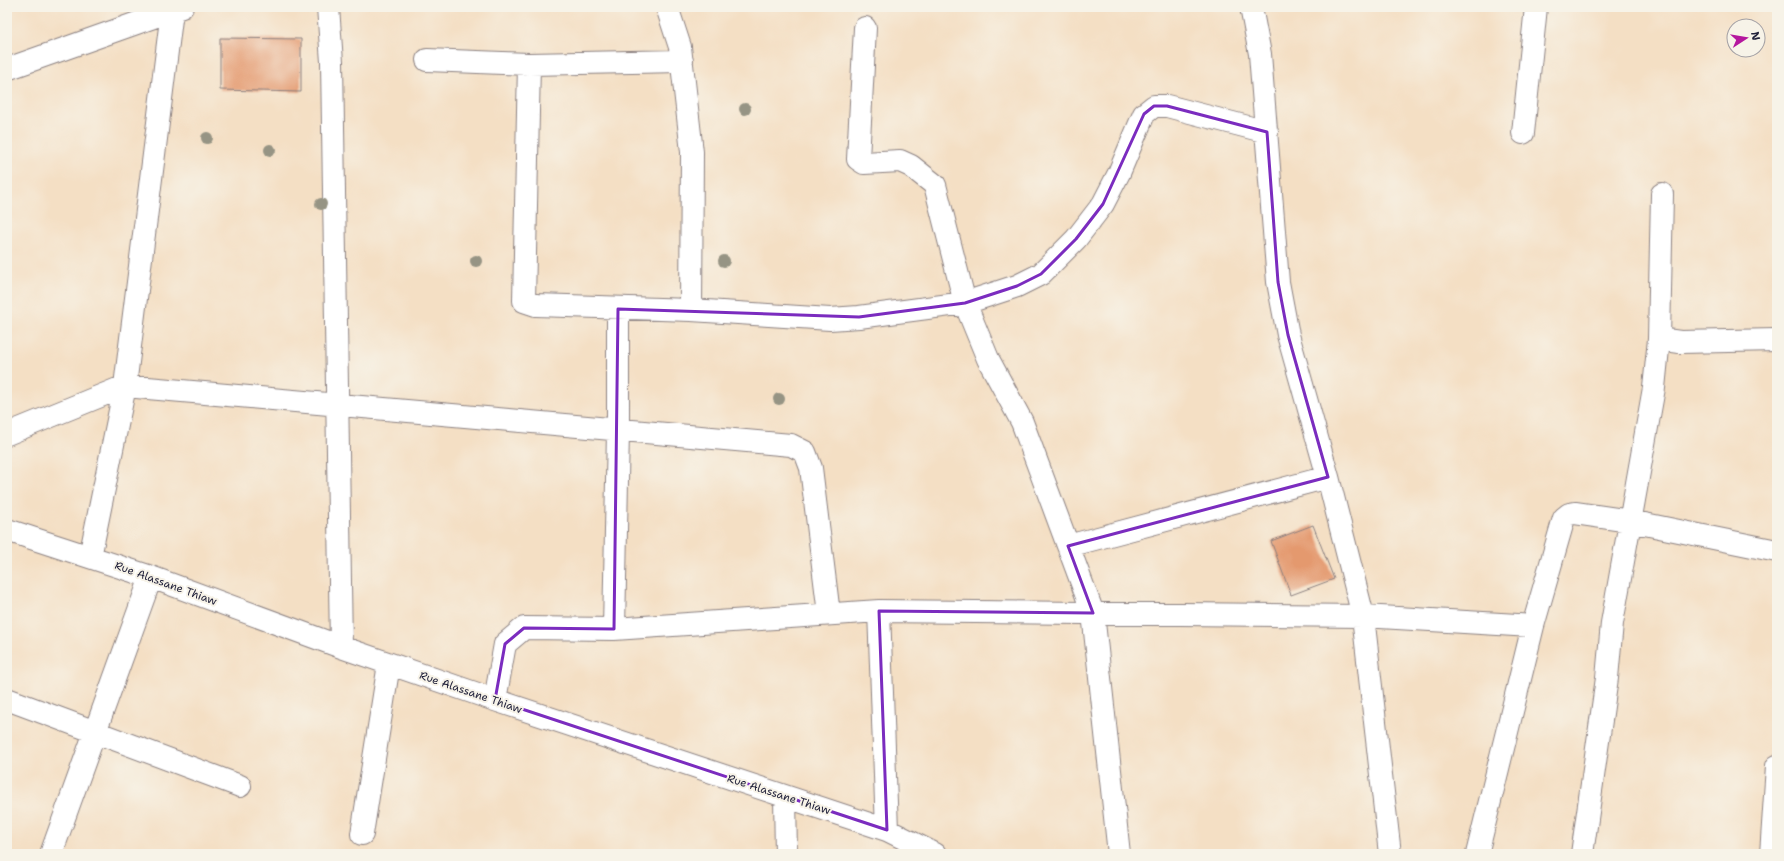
<svg xmlns="http://www.w3.org/2000/svg" width="1784" height="861" font-family="'Shantell Sans',sans-serif">
<style>
.building{fill:#e4996e}
.lines{fill:none;stroke-linecap:round;stroke-linejoin:round}
.minor-casing{stroke:#8b8080;stroke-width:24}
.minor{stroke:#fff;stroke-width:22}
.tree{fill:#969484}
.marked{fill:none;stroke:#7b2cbf;stroke-width:3;stroke-linejoin:round}
.labels{text-anchor:middle;stroke-width:4;stroke-linejoin:round;paint-order:stroke}
.street-label{font-size:11px;fill:#22223b;stroke:#f7f3e8}
</style>
<rect width="100%" height="100%" fill="#f7f3e8"/>
<filter id="ink" filterUnits="userSpaceOnUse"><feTurbulence type="fractalNoise" baseFrequency=".025" numOctaves="2"/><feDisplacementMap in="SourceGraphic" scale="8" xChannelSelector="R" yChannelSelector="G"/><feConvolveMatrix kernelMatrix="1 2 1 2 8 2 1 2 1" color-interpolation-filters="sRGB"/></filter>
<filter id="wash" filterUnits="userSpaceOnUse"><feTurbulence type="fractalNoise" baseFrequency=".012" numOctaves="4" result="noise"/><feDisplacementMap in="SourceGraphic" scale="16" xChannelSelector="R" yChannelSelector="G"/><feGaussianBlur stdDeviation="0.9" result="paint"/><feColorMatrix in="noise" values="0 0 0 0 0 0 0 0 0 0 0 0 0 0 0 0 0 1.4 0 .05"/><feComposite in="paint" operator="in"/></filter>
<g filter="url(#wash)">
<rect width="100%" height="100%" fill="#f4dfc4"/>
<g id="blocks">
<path class="building" d="M220 38 301 39V92L220 90Z
M1313 525 1334 579 1291 595 1271 541Z"/>
</g>
</g>
<g filter="url(#ink)">
<use href="#blocks" fill-opacity="0" stroke="#8b8080" stroke-width="1"/>
<g class="lines">
<defs>
<path id="minor" d="M328 7 332 62 341 647
M667 7 680 47 692 152 691 310
M1251 7 1260 54 1278 282 1288 335 1328 477 1363 616 1390 854
M865 28 858 159 864 163 900 161 911 166 935 185 965 303 988 359 1022 422 1093 613 1119 854
M427 60 529 64
M682 61 529 64 524 301 536 305 691 310 830 319 859 317 965 303 1017 286 1041 274 1076 239 1103 204 1119 173 1144 114 1154 106H1167L1267 132
M7 69 182 7
M1523 133 1536 7
M1659 339 1680 342 1777 340
M7 434 125 386 791 445 805 452 811 468 829 614
M7 530 151 577 341 647 495 700 887 830 935 854
M1068 546 1328 477
M90 557 125 386 172 11
M879 611 887 830
M614 629 618 431V309
M7 699 240 786
M495 700 505 644 524 628 614 629 879 611 1363 616 1533 626
M785 797 786 854
M362 834 389 664
M51 854 151 577
M1477 854 1533 626 1564 518 1569 514 1575 513 1630 521 1777 551
M1582 854 1607 678 1612 623 1654 388 1659 339 1662 194
M1771 854 1777 766"/>
</defs>
<use href="#minor" class="minor-casing"/>
<use href="#minor" class="minor"/>
</g>
<g class="tree">
<circle cx="745" cy="109" r="6"/>
<circle cx="207" cy="138" r="6"/>
<circle cx="270" cy="150" r="6"/>
<circle cx="321" cy="204" r="6"/>
<circle cx="476" cy="261" r="6"/>
<circle cx="724" cy="261" r="6"/>
<circle cx="779" cy="399" r="6"/>
</g>
</g>
<path class="marked" d="M1154 106H1167L1267 132 1278 282 1288 335 1328 477 1068 546 1093 613 879 611 887 830 495 700 505 644 524 628 614 629 618 309 859 317 965 303 1017 286 1041 274 1076 239 1103 204 1144 114Z"/>
<g class="labels">
<g class="street-label">
<text transform="translate(166 583) rotate(20)" y="4">Rue Alassane Thiaw</text>
<text transform="translate(471 692) rotate(19)" y="4">Rue Alassane Thiaw</text>
<text transform="translate(779 794) rotate(18)" y="4">Rue Alassane Thiaw</text>
</g>
</g>
<rect width="1784" height="861" fill="none" stroke="#f7f3e8" stroke-width="24"/>
<g transform="translate(1746 38) rotate(78)"><circle r="19" fill="#f7f3e8" stroke="#a29fa3"/>
<path d="M0-3L7 15L0 10L-7 15Z" fill="#b5179e"/>
<text y="-6" font-size="11" font-weight="bold" text-anchor="middle" fill="#22223b">N</text>
</g>
</svg>
